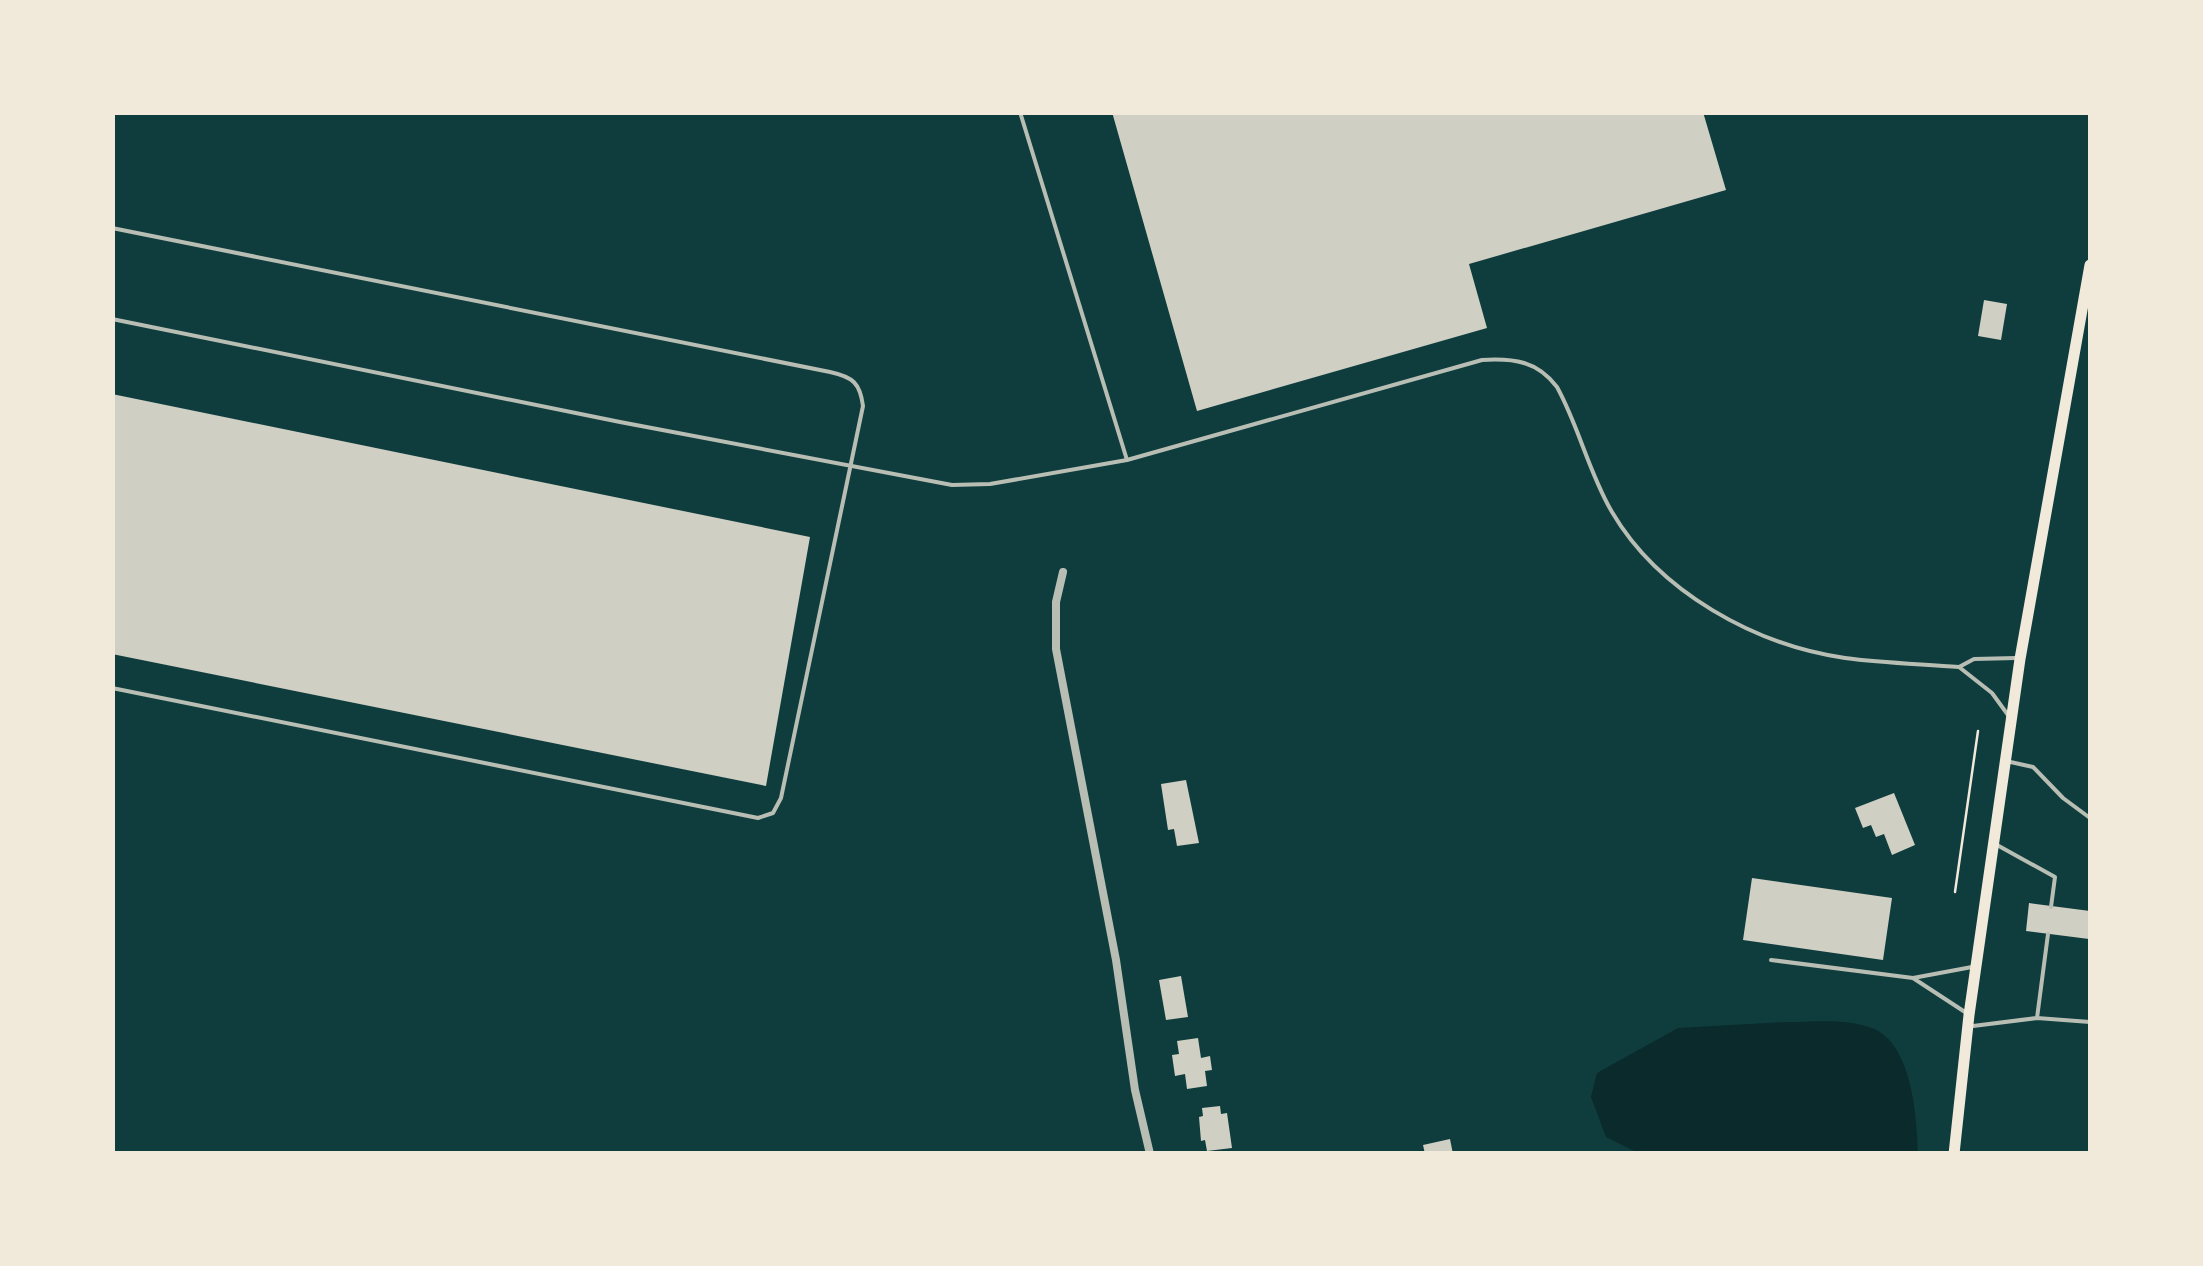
<svg xmlns="http://www.w3.org/2000/svg" width="2203" height="1266" font-family="Poppins,sans-serif">
<style>
.water{fill:#0a2a2b}
.building{fill:#cfcfc3}
.lines{fill:none;stroke-linecap:round;stroke-linejoin:round}
.path{stroke:#f1e9da;stroke-width:2.5}
.service{stroke:#b8beb3;stroke-width:4}
.minor{stroke:#b8beb3;stroke-width:8}
.primary{stroke:#f1e9da;stroke-width:11}
</style>
<rect width="100%" height="100%" fill="#0f3d3e"/>
<path class="water" d="M1786 1022C1813 1022 1846 1018 1872 1028 1912 1043 1917 1117 1918 1153L1640 1154 1606 1137 1591 1097 1597 1073 1678 1028Z"/>
<path class="building" d="M1112 112H1703L1726 190 1469 264 1487 328 1197 411Z
M1984 300 2007 304 2001 340 1978 336Z
M112 394 810 537 766 786 112 654Z
M1186 780 1199 843 1177 846 1174 829 1168 830 1161 784Z
M1894 793 1915 845 1892 855 1884 834 1876 837 1871 825 1863 828 1855 808Z
M1752 878 1892 898 1883 960 1743 940Z
M2029 903 2090 911 2089 939 2026 931Z
M1181 976 1188 1017 1166 1020 1159 980Z
M1198 1038 1201 1058 1210 1056 1212 1070 1205 1071 1207 1086 1187 1089 1185 1074 1175 1076 1172 1055 1179 1054 1177 1041Z
M1220 1106 1221 1114 1227 1113 1232 1148 1207 1151 1205 1140 1201 1141 1199 1117 1203 1116 1202 1108Z
M1450 1139 1453 1154H1425L1423 1145Z"/>
<g class="lines">
<path class="path" d="M1955 892 1978 731"/>
<path class="service" d="M1020 112 1127 460 1482 360C1514 358 1537 361 1557 387 1579 427 1589 473 1612 512 1659 592 1755 645 1845 658 1882 663 1921 664 1959 667L1974 659 2016 658
M112 228 830 372C853 377 860 383 863 406L781 798 773 813 758 818 112 688
M112 319 620 422 952 485 990 484 1127 460
M1959 667 1992 693 2008 715
M2006 761 2033 767 2063 798 2090 818
M1997 845 2055 877 2051 907
M1771 960 1913 978
M1968 1014 1913 978 1972 967
M2037 1018 2090 1022
M1973 1026 2037 1018 2048 934"/>
<path class="minor" d="M1063 572 1056 602V649L1116 960 1135 1090 1150 1154"/>
<path class="primary" d="M1954 1154 1969 1015 2020 659 2090 265"/>
</g>
<rect width="2203" height="1266" fill="none" stroke="#f1e9da" stroke-width="230"/>
</svg>
